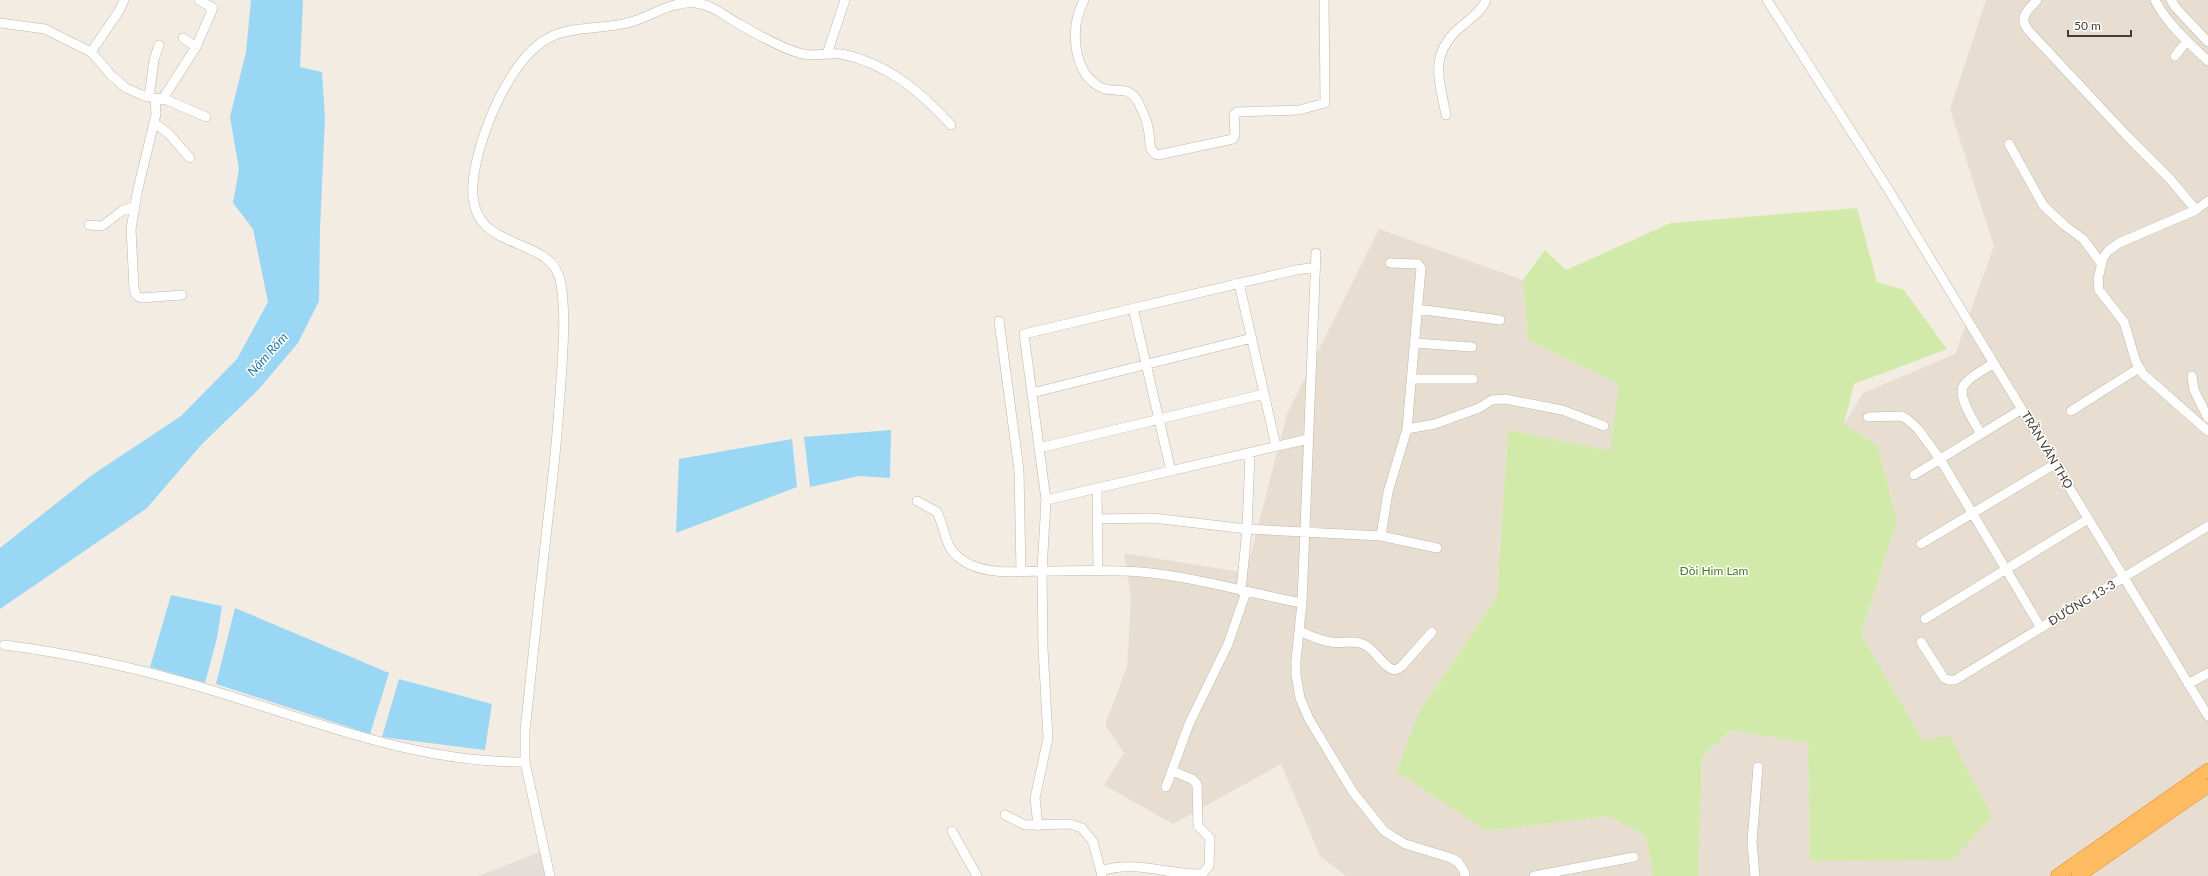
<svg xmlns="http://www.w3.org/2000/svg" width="2208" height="876" font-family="Lato,sans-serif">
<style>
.residential{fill:#e7ded1}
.industrial{fill:#e4ded8}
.green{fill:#d2eaa9}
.water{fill:#9ad7f4}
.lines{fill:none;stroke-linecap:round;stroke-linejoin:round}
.minor-casing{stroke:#c1b6a8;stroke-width:10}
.highway-casing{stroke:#e69029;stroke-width:14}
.minor{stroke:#fff;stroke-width:9}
.highway{stroke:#ffbc62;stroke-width:13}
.labels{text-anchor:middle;stroke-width:3;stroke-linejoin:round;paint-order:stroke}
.street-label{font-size:12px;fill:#453c33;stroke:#fff}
.park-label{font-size:12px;fill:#4c7923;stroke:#fff}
.water-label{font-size:13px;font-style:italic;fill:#257aa6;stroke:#fff}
</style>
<rect width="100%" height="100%" fill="#f3ece3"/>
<path class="residential" d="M1986 0H2208V876H1698L1702 757 1730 730 1808 743 1810 861 1923 741 1861 634 1897 521 1878 446 1844 424 1863 393 1955 354 1994 246 1950 109Z
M1379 229 1523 280 1528 340 1620 384 1610 452 1508 430 1497 597 1419 712 1487 831 1608 816 1646 836 1653 876H1346L1320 856 1281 764 1173 824 1104 785 1124 753 1105 725 1127 667 1131 597 1124 553 1246 573 1287 414Z"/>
<path class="industrial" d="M545 850 551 876H478Z"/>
<path class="green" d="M1857 208 1877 282 1904 290 1947 349 1854 384 1844 424 1878 446 1897 521 1861 634 1923 741 1949 735 1992 816 1953 860 1810 861 1808 743 1730 730 1702 757 1698 876H1653L1646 836 1608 816 1487 831 1397 772 1419 712 1497 597 1508 430 1610 451 1619 384 1528 340 1523 280 1545 250 1566 270 1671 223Z"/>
<path class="water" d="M251 0H303L300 67 322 72 325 119 320 229 319 301 298 343 258 390 202 444 147 508 0 609V548L92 475 181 416 237 359 268 302 253 229 233 203 239 169 230 117 246 52Z
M891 430 890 478 859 476 810 487 804 437Z
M792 439 797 487 676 533 679 459Z
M171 595 222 606 217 638 205 683 150 667Z
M235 608 389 673 370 734 216 684Z
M399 679 492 704 485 750 382 737Z"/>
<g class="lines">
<defs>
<path id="minor" d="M1084 0C1070 26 1072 69 1098 86 1114 96 1127 82 1138 102 1142 110 1147 119 1148 128 1150 135 1149 142 1151 149 1153 152 1154 154 1158 155L1233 139 1235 135 1234 115 1237 112 1299 110 1325 103 1324 0
M1767 0 1885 184 2208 716
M2037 0C2028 10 2018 17 2028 30L2128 137 2170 179 2196 210
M2155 0C2167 24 2189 43 2208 61
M2171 0 2176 8 2208 42
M0 23 45 29 91 52 112 76 126 88 144 96 167 100 206 117
M196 47 213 8 199 0
M91 52 119 11 124 0
M827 54 845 0
M2175 56 2187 41
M149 97 154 60 159 45
M155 98 156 114 137 193 131 229 134 288 136 295 141 298 182 295
M162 100 196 47 183 38
M1446 115C1439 78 1428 53 1463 25 1471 18 1482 11 1486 0
M154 123 168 133 190 158
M2009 144 2043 205 2064 225 2083 239 2101 263
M2208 201 2196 210 2119 243 2108 251 2103 258 2098 279 2099 290 2124 322 2136 362 2143 374 2208 431
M89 225 102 226 122 211 134 206
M1316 253 1302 603 1296 660V675L1300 698 1309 719 1353 792 1384 831 1405 844 1451 858 1458 862 1464 871 1465 876
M1239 283 1276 446
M1133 308 1171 471
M1417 309 1500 320
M999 321 1019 470 1021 572
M1415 343 1472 347
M2192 376 2194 390 2208 418
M1412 379H1473
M1032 393 1252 338
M2071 411 2139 368
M1868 417 1901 416 1907 419 1918 429 1940 459 2041 628
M1407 429 1435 424 1479 408 1492 400 1505 399 1562 410 1604 426
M1981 434C1975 423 1956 396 1964 385 1970 376 1985 369 1994 363
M1039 448 1264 394
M1914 475 2022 409
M1097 488 1098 570
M1046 500 1308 439
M917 501 937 512C948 534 942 550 969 564 989 574 1015 572 1038 571 1072 571 1106 569 1141 572 1195 577 1249 593 1302 603
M1097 519 1153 518 1247 529 1381 536 1388 492 1407 429 1421 268 1418 264 1390 263
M1381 536 1437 548
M1921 544 2055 464
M1241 591 1247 529 1250 453
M1925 619 2088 519
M1299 631C1309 635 1320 641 1331 642 1343 644 1354 639 1365 645 1375 650 1385 669 1395 670L1401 667 1432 632
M1921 642 1944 678 1949 680H1955L2208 526
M4 645C75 654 146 670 214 691 316 722 418 763 525 762
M2188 684 2208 673
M1166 787 1189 724 1228 644 1246 592
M1005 815 1025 825 1070 824 1082 828 1093 842 1102 876
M1038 826 1035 798 1048 738 1043 648 1042 571 1046 500 1024 334 1296 270 1316 267
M952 831 977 876
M1101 871C1135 860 1164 874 1198 874L1203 873 1209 866 1210 838 1198 826 1197 784 1192 779 1172 771
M550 876 525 762V731C534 642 544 554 554 465 557 437 559 409 561 381 563 349 566 316 561 284 553 231 467 257 473 183 477 138 511 52 555 35 577 26 604 29 627 23 649 18 672 0 696 3 713 5 726 17 739 24 758 35 779 47 799 53 814 58 827 52 841 54 887 63 921 92 951 125
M1534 876 1634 857
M1755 876 1752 842 1758 767"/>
<path id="highway" d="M2057 876 2208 770
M2078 876 2208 786"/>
</defs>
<use href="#minor" class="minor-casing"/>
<use href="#highway" class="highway-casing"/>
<use href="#minor" class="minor"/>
<use href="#highway" class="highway"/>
</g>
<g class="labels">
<g class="street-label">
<text transform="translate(2047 450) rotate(59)" y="4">TRẦN VĂN THỌ</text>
<text transform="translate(2082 603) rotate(-31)" y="4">ĐƯỜNG 13-3</text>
</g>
<g class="park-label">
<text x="1714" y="575">Đồi Him Lam</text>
</g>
<g class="water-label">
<text transform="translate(267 354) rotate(-48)" y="5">Nậm Rốm</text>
</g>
</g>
<path d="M2068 30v6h63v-6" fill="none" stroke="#453c33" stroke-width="2"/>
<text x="2074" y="30" font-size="12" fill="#453c33" stroke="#ffffff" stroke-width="3" paint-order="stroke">50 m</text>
</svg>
